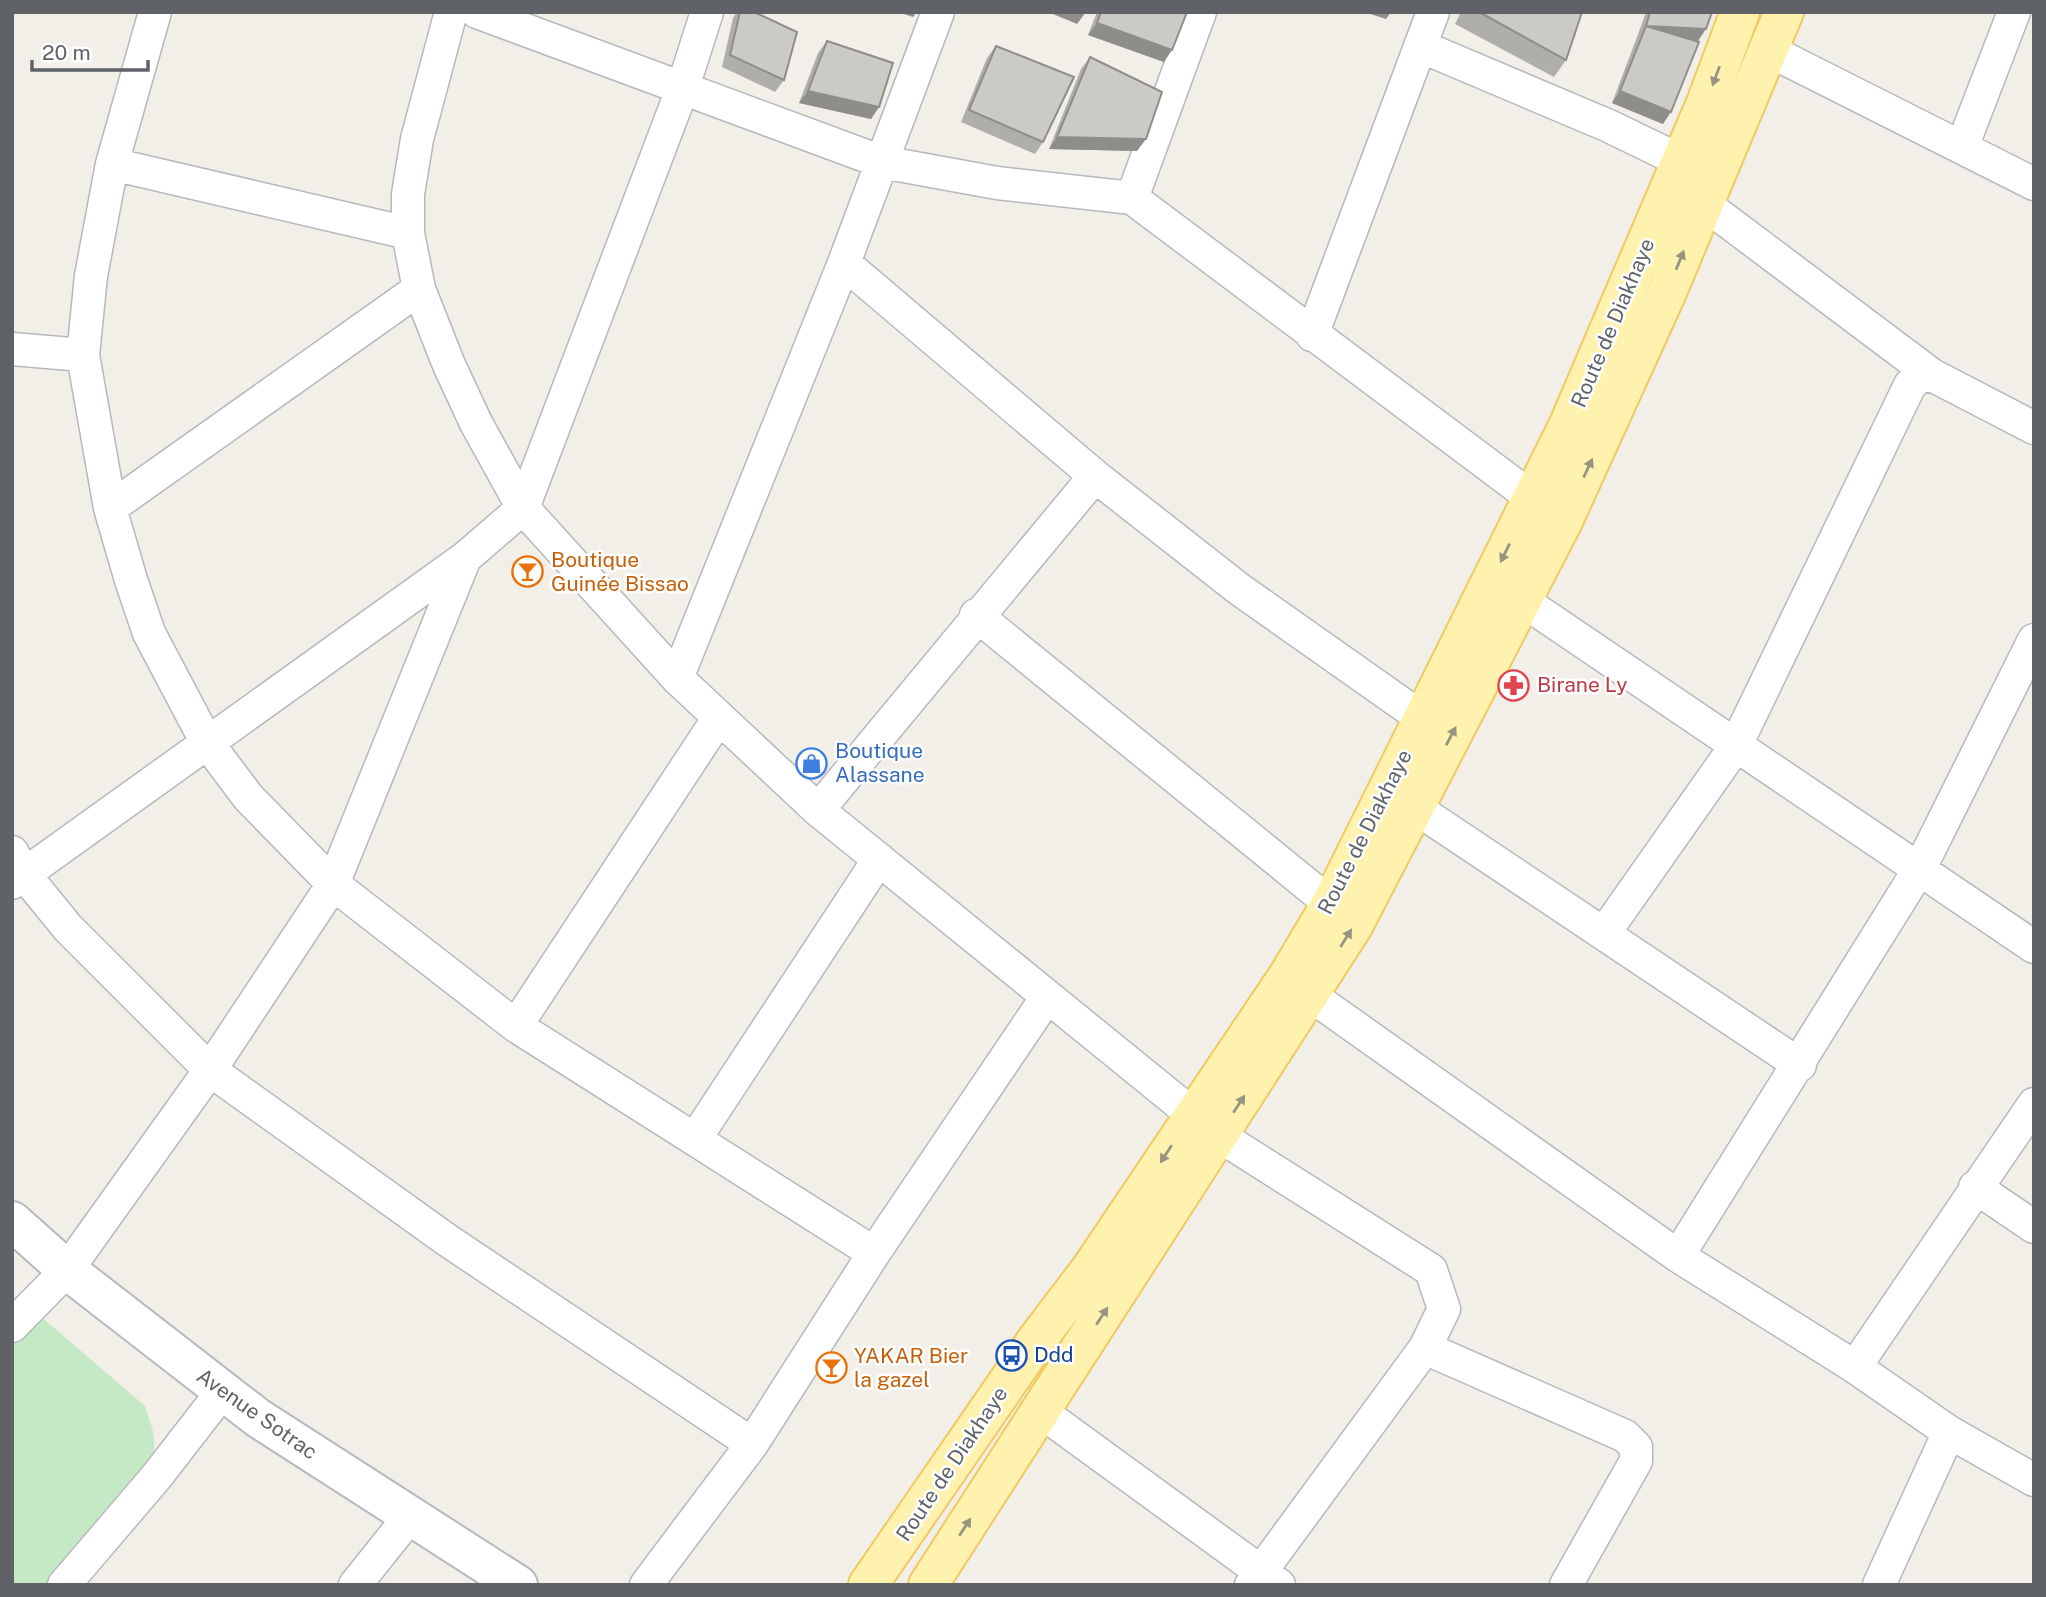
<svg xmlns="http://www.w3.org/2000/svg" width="2046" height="1597" font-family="'Public Sans',sans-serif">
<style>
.green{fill:#c5e8c5}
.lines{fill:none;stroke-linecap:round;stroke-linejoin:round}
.minor-casing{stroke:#b5b8bc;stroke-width:35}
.tertiary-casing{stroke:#b5b8bc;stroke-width:42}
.primary-casing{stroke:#f2c960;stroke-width:42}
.minor{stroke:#fff;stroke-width:32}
.tertiary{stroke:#fff;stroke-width:38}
.primary{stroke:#fff2af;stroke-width:38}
.wall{fill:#afaea9}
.shaded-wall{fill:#8f8d8a}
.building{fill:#cccac5;stroke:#8f8d8a;stroke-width:2}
.oneway{fill:#979581}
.labels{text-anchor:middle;stroke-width:5;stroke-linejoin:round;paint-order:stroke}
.street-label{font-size:21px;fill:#5f6368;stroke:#fff}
.food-label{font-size:21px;fill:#c56008;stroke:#fff;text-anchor:start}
.health-label{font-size:21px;fill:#be3a42;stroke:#fff;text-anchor:start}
.shop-label{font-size:21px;fill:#366cbe;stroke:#fff;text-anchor:start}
.transit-label{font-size:21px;fill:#164399;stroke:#fff;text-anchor:start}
</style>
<rect width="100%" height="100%" fill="#f1efe8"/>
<path class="green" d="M24 1302 145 1406C153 1431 158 1439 151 1465L58 1585H12V1312Z"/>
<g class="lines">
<defs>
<path id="minor" d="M155 12 112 164 91 276 83 355 110 508 131 580 149 633 206 741 248 797 333 884 516 1026 874 1253
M451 12 417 139 408 194V233L419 289 449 365 476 423 523 508 677 678 818 810 1218 1135 1431 1270 1444 1309 1425 1348 1251 1585
M477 12 882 162 997 183 1132 198 1551 512
M1420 46 1609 126 1681 161
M1768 50 2034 184
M1962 147 2014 12
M112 164 408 233
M1132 198 1200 12
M1703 203 1932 375 2034 428
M844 263 1095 476 1239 589 1422 718
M1312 335 1433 12
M12 349 83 355
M110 508 419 289
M1523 601 2034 947
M976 615 1331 904
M677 678 844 263 938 12
M1414 807 1800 1065
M818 810 1095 476
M12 852 24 874 68 928 210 1070 447 1240 752 1444
M12 883 465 558 523 508 683 87 707 12
M1605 932 1735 747 1910 385 1919 377 1932 375
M1310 995 1678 1256 1855 1367 1949 1432 2034 1480
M516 1026 718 719
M695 1139 879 859
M1975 1187 2034 1227
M1678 1256 1920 868 2034 640
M12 1326 67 1270 210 1070 333 884 465 558
M1425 1348 1625 1436 1636 1447V1461L1566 1585
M1855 1367 2034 1104
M1040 1411 1279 1585
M64 1585 157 1476 222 1392
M355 1585 411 1515
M646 1585 752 1444 874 1253 1047 997
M1879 1585 1949 1432"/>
<path id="tertiary" d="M12 1221 67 1270 258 1418 518 1585"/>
<path id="primary" d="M868 1585 1036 1341 1090 1270 1288 976 1331 904 1569 424 1706 103 1740 12
M928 1585 1353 926 1563 521 1667 292 1784 12"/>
</defs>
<use href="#minor" class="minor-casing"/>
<use href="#tertiary" class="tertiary-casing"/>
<use href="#primary" class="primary-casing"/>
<use href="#minor" class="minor"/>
<use href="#tertiary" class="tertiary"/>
<use href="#primary" class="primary"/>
</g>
<path class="wall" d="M737 12H754L784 80 775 92 722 67 733 18Z
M1097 12H1187L1164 62 1088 35Z
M1461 12H1582L1566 60 1554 77 1455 24Z
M1646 12H1712L1698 41 1693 40 1663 124 1612 103 1637 37Z
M827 41 879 107 871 119 799 103 818 53Z
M996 46 1043 142 1035 154 961 122 987 58Z
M1090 57 1137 151 1049 149 1081 69Z"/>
<path class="shaded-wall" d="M898 12H917L913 17Z
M1048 12H1086L1077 24Z
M1364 12H1391L1386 19Z
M1097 23 1172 50 1164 62 1088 35Z
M1646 26 1706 29 1698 41 1641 38Z
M808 91 879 107 871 119 799 103Z
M1620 91 1671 112 1663 124 1612 103Z
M1057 137 1146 139 1137 151 1049 149Z"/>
<path class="building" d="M740 12H754L797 32 784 80 730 55Z
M1101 12H1187L1172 50 1097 23Z
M1479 12H1582L1566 60Z
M1650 12H1712L1706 29 1646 26Z
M1646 26 1699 42 1671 112 1620 91Z
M827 41 893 63 879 107 808 91Z
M996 46 1074 77 1043 142 969 110Z
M1090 57 1162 92 1146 139 1057 137Z"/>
<defs><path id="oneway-solid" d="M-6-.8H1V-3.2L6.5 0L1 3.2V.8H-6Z" transform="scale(1.75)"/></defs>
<g class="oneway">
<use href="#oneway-solid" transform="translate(1716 76) rotate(110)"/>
<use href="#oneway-solid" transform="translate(1680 260) rotate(-68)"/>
<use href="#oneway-solid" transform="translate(1588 468) rotate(-65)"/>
<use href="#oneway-solid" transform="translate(1505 553) rotate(116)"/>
<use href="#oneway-solid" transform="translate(1451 736) rotate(-62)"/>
<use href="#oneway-solid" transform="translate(1346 938) rotate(-58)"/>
<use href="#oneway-solid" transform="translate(1239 1104) rotate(-57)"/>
<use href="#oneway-solid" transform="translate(1166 1154) rotate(123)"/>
<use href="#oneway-solid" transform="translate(1102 1316) rotate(-57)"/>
<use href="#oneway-solid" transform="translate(965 1527) rotate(-57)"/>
</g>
<defs>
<symbol id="bar-ring" viewBox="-11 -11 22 22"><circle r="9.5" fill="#fff" stroke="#e8710a" stroke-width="1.5"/><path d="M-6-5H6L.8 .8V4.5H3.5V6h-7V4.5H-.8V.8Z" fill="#e8710a"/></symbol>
<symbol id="pharmacy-ring" viewBox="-11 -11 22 22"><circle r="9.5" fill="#fff" stroke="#e0444e" stroke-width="1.5"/><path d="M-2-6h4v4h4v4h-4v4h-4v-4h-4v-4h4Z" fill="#e0444e"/></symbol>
<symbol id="shop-ring" viewBox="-11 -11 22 22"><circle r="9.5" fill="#fff" stroke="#3f7fe0" stroke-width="1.5"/><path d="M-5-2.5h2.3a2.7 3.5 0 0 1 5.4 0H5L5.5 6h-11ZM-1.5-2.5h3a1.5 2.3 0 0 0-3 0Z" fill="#3f7fe0"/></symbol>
<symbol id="bus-ring" viewBox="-11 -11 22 22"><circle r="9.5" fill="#fff" stroke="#1a4fb4" stroke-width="1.5"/><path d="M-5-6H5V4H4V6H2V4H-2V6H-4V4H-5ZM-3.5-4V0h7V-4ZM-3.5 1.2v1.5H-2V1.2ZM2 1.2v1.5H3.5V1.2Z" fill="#1a4fb4"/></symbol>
</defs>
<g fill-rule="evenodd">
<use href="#bar-ring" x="510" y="554" width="35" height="35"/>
<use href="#pharmacy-ring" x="1496" y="668" width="35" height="35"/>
<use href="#shop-ring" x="794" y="746" width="35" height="35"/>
<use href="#bus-ring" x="994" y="1338" width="35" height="35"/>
<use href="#bar-ring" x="814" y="1350" width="35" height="35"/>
</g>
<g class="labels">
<g class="street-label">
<text transform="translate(1613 323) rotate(-67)" y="7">Route de Diakhaye</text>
<text transform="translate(1365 832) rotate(-63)" y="7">Route de Diakhaye</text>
<text transform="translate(257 1414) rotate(35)" y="7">Avenue Sotrac</text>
<text transform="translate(952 1464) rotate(-56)" y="7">Route de Diakhaye</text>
</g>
<g class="food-label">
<text x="551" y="567">Boutique<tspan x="551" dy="24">Guinée Bissao</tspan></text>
<text x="854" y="1363">YAKAR Bier<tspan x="854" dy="24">la gazel</tspan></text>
</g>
<g class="health-label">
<text x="1537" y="692">Birane Ly</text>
</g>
<g class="shop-label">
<text x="835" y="758">Boutique<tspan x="835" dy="24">Alassane</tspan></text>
</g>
<g class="transit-label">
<text x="1034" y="1362">Ddd</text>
</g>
</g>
<rect width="2046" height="1597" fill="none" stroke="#5f6368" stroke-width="28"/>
<path d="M32 60v10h116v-10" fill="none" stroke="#5f6368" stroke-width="3.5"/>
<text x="42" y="60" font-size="21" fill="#5f6368" stroke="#ffffff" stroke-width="5" paint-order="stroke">20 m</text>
</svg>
